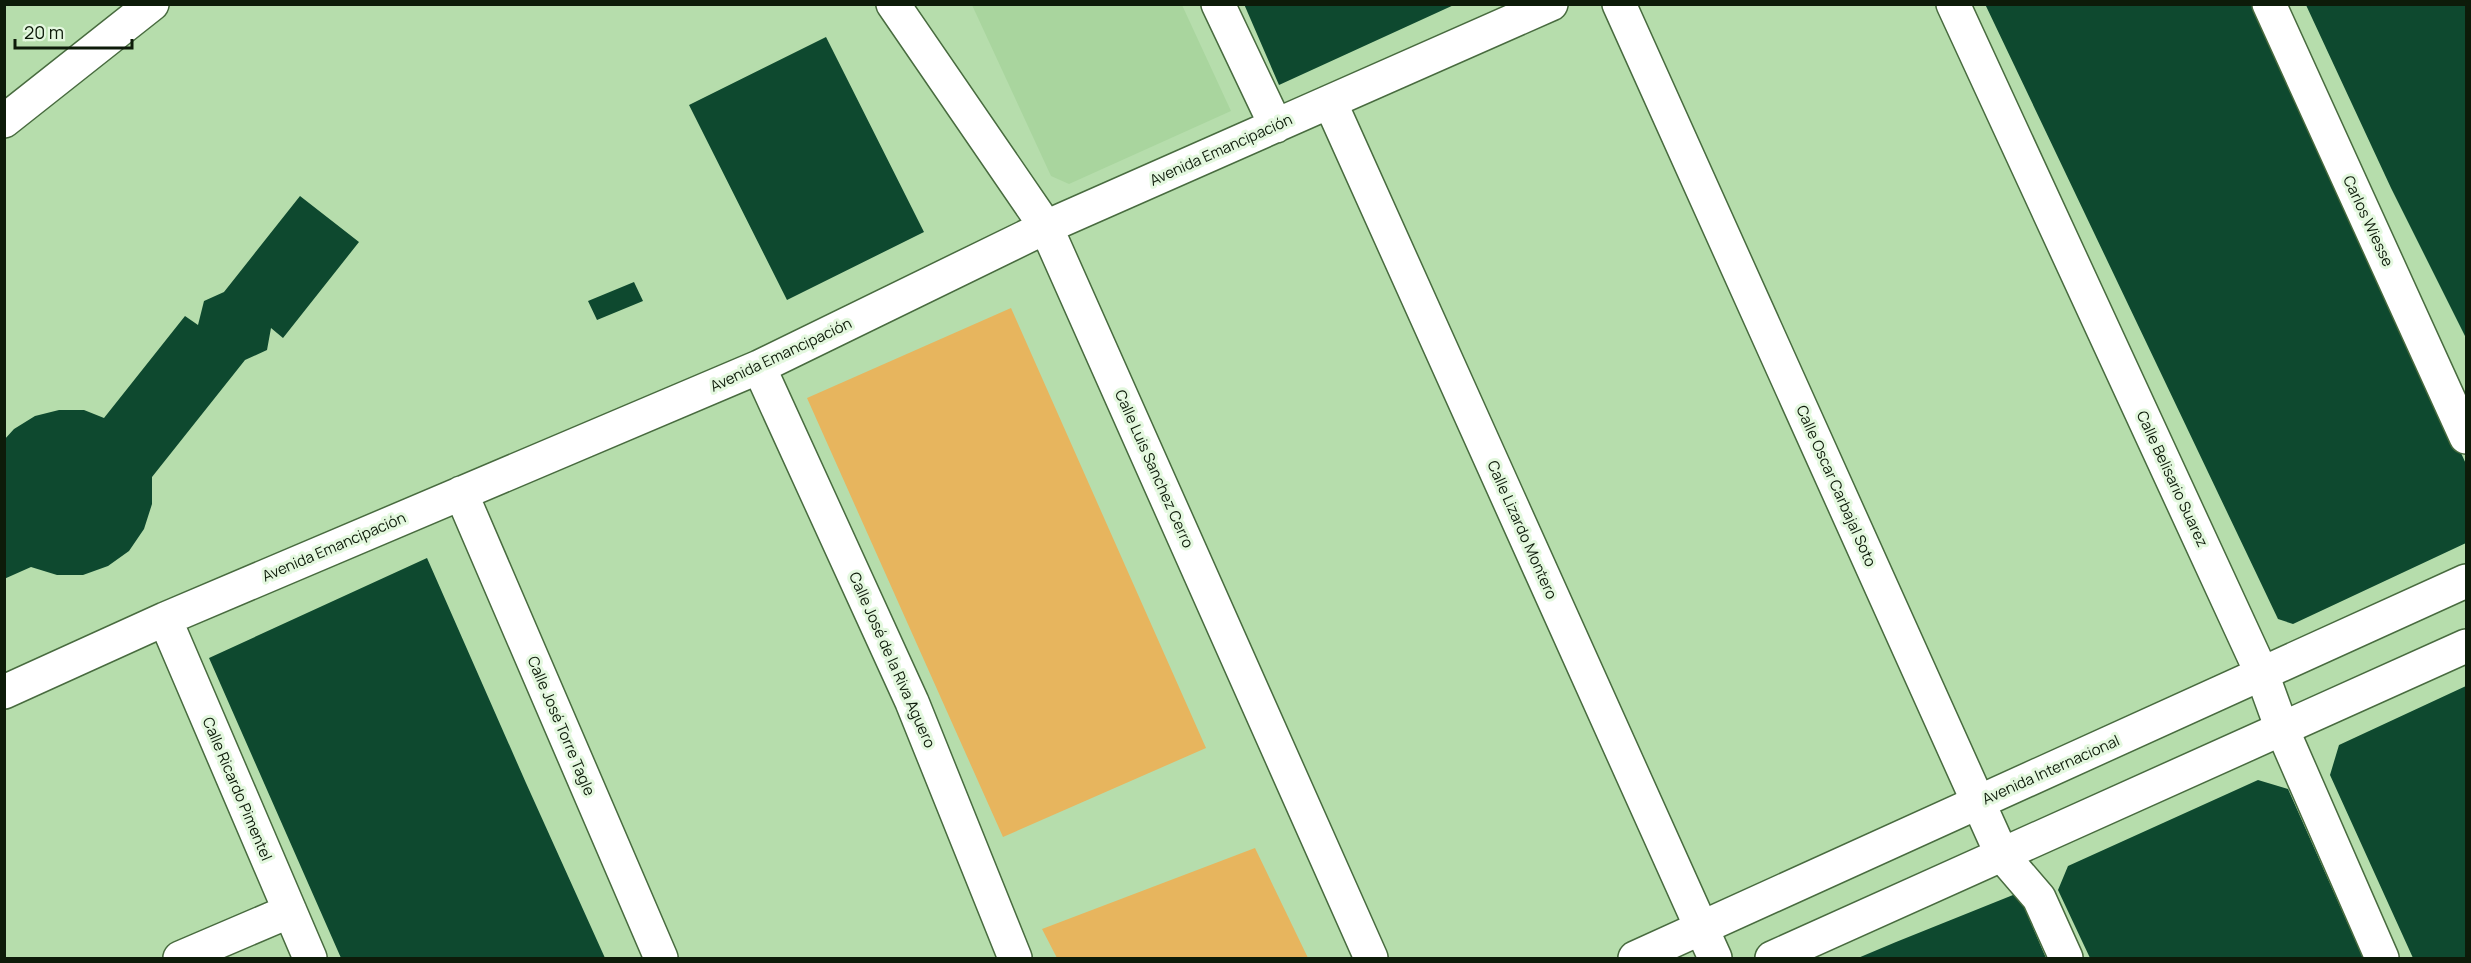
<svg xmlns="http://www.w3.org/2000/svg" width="2471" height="963" font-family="Manrope,sans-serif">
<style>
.built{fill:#a9d59e}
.park{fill:#e7b55e}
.building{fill:#0e492f}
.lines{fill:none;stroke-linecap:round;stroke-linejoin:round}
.street-casing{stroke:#486b3f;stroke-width:36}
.secondary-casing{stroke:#486b3f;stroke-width:36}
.street{stroke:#fff;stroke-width:33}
.secondary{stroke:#fff;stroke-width:33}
.labels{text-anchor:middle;stroke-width:6;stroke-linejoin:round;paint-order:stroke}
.street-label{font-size:15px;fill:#0d1b09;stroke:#e4f8df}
</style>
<rect width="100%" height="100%" fill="#b6ddac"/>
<path class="built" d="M972 5H1182L1231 111 1069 184 1051 176Z"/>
<path class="park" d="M1011 308 1206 748 1003 837 807 398Z
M1255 848 1308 958H1057L1042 929Z"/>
<path class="building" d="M1244 4H1456L1279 85Z
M1985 4H2258L2466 464V543L2293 624 2278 619Z
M2306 5H2466V338L2391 188Z
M826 37 924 232 787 300 689 105Z
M300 196 359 242 283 338 271 328 267 350 245 360 152 477V504L144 529 129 551 108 566 83 575H57L31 567 4 579V440L14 429 35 416 59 410H84L104 418 185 316 198 325 204 301 224 292Z
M634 282 643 301 597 320 588 301Z
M427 558 526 783 605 958H341L209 658Z
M2466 686V958H2413L2330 775 2339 745Z
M2258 780 2288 789 2363 958H2090L2058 890 2068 866Z
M2018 893 2046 958H1858L1896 942Z"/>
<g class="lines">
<defs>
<path id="street" d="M893 4 1046 227 1371 958
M1218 4 1276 126
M1619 4 2002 855 2039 898 2066 958
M1953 4 2262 674 2282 729 2382 958
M2269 4 2466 437
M1330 102 1715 958
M759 367 912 702 1015 958
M461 493 661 958
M165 619 310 958
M4 692 165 619 759 367 1046 227 1551 4
M180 958 290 911"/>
<path id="secondary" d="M4 121 152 4
M1635 958 2466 581
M1772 958 2466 646"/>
</defs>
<use href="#street" class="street-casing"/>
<use href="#secondary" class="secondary-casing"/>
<use href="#street" class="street"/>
<use href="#secondary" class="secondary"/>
</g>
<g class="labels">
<g class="street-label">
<text transform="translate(1221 150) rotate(-24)" y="5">Avenida Emancipación</text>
<text transform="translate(2368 221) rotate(65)" y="5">Carlos Wiesse</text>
<text transform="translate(781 355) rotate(-25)" y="5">Avenida Emancipación</text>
<text transform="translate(1154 469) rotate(66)" y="5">Calle Luis Sanchez Cerro</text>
<text transform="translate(2172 479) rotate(65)" y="5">Calle Belisario Suarez</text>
<text transform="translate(1836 486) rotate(66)" y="5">Calle Oscar Carbajal Soto</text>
<text transform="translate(1522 530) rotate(66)" y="5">Calle Lizardo Montero</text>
<text transform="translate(334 547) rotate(-23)" y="5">Avenida Emancipación</text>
<text transform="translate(892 660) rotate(66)" y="5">Calle José de la Riva Aguero</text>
<text transform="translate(561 726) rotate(67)" y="5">Calle José Torre Tagle</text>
<text transform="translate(2051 770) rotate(-24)" y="5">Avenida Internacional</text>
<text transform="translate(237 789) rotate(67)" y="5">Calle Ricardo Pimentel</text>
</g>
</g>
<rect width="2471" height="963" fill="none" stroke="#0d1b09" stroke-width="12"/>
<path d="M15 39v9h117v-9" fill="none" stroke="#0d1b09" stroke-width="3"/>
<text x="24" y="39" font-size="18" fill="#0d1b09" stroke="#e4f8df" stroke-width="4.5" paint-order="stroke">20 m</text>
</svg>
